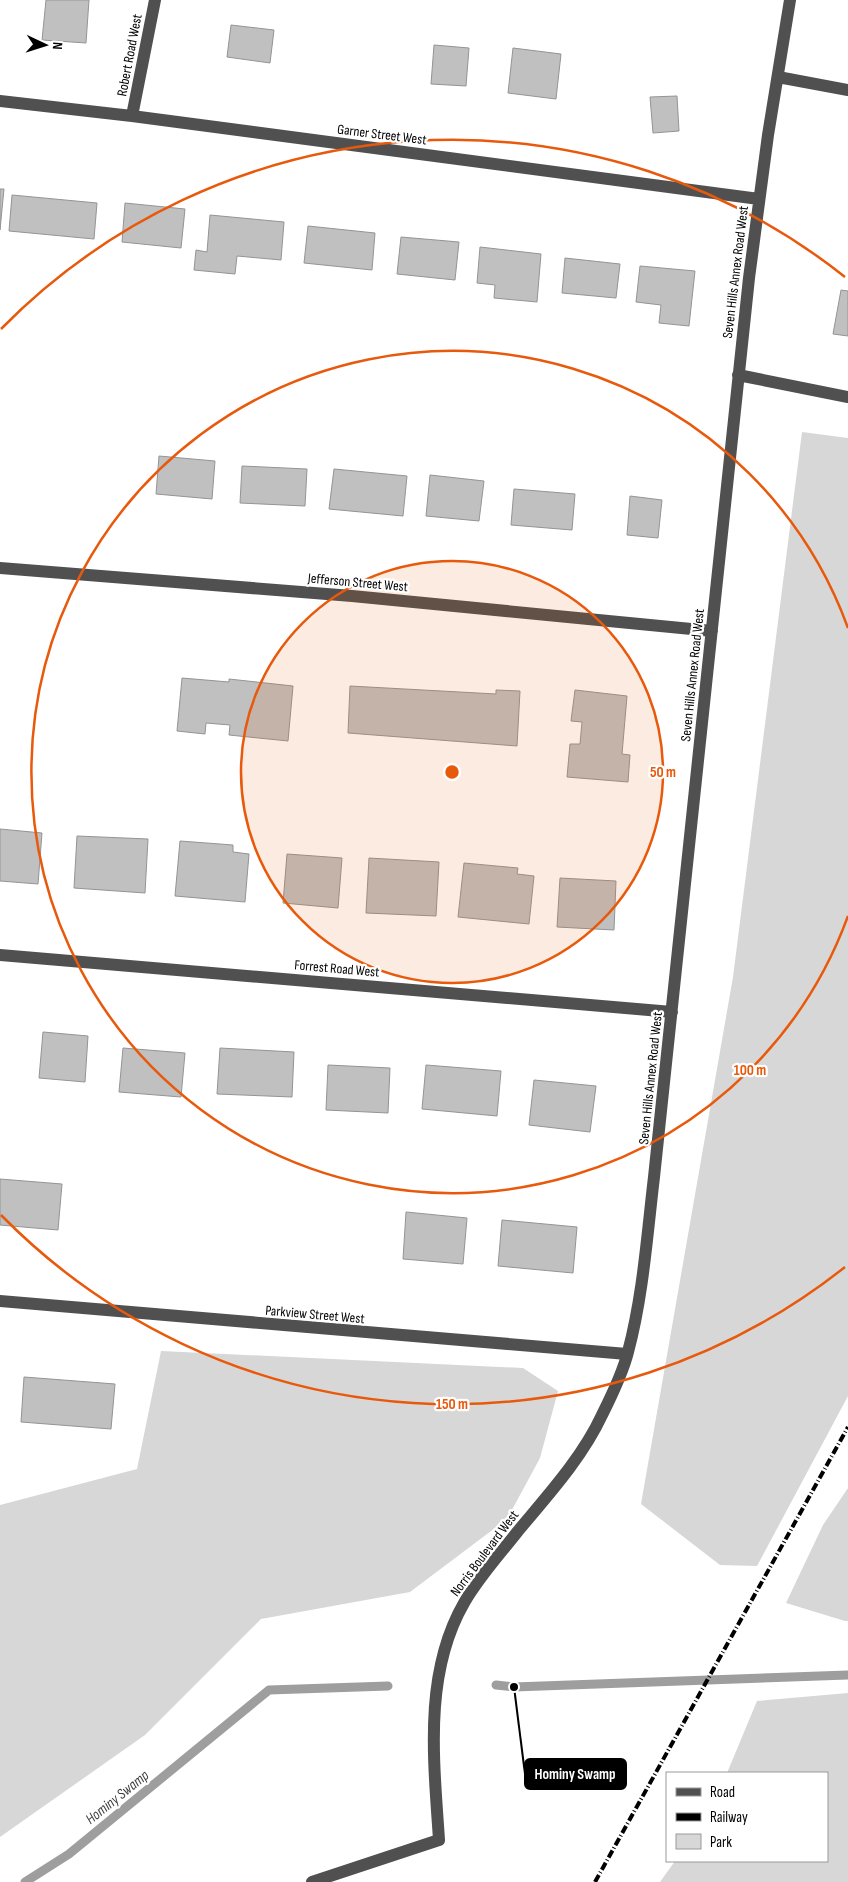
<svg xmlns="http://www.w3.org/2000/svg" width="848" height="1882" font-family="'Sofia Sans Condensed',sans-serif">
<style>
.green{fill:#d7d7d7}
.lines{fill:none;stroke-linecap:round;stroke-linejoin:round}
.stream{stroke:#9e9e9e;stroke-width:9}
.building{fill:#c0c0c0;stroke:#949494}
.minor{stroke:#505050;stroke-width:12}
.rail{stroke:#000;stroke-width:4;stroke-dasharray:8 2.5 1 2.5;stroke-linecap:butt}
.ring{fill:none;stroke:#e8590c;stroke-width:2.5}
.labels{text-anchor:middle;stroke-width:4.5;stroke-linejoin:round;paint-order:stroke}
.street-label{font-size:14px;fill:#000;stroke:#fff}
.water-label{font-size:15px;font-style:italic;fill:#3f3f3f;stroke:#fff}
.centre{fill:#e8590c;stroke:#fff;stroke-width:2.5}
.ring-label{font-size:15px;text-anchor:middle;font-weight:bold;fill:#e8590c;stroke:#fff;stroke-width:4.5;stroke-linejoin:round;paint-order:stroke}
.leader{fill:none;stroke:#000;stroke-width:2}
.callout-dot{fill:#000;stroke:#fff;stroke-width:2}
.callout{fill:#000;stroke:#000;stroke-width:2}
.callout-label{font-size:15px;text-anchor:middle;font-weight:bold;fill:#fff}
</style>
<rect width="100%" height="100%" fill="#fff"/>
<path class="green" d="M802 432 848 438V1396L757 1566 720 1565 641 1504 733 977Z
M161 1351 523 1368 558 1391 540 1458 507 1519 410 1592 261 1619 145 1735 0 1837V1505L137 1469Z
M848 1488V1621H845L786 1603 823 1525Z
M848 1693V1882H660L675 1861H827V1773H727L757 1701Z"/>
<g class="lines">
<path class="stream" d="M496 1685 514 1687 848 1675
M25 1882 69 1854 269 1690 388 1686"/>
</g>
<path class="building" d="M46 0H89L86 43 42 40Z
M231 25 274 30 270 63 227 57Z
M434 45 469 48 466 86 431 84Z
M513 48 561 54 556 99 508 93Z
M677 96 679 131 653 133 650 97Z
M0 189H4L0 230Z
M12 195 97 203 94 239 9 231Z
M125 203 185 209 181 248 122 242Z
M210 215 284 222 281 260 237 256 235 274 194 270 196 250 207 252Z
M308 226 375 233 372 270 304 263Z
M401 237 459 242 455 280 397 274Z
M480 247 541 254 537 302 494 298 495 285 477 283Z
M565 258 620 264 616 298 562 293Z
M640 266 695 271 689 326 659 323 661 305 636 302Z
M841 290 848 291V336L833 334Z
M159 456 215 461 212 499 156 494Z
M242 466 307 469 305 506 240 503Z
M334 469 407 476 403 516 329 509Z
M430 475 484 481 479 521 426 516Z
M514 489 575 494 572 530 511 525Z
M630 496 662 500 658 538 627 535Z
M182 678 229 682V679L293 686 288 741 229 735 230 725 206 723 205 734 177 731Z
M350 686 496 694V690L520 691 517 746 348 733Z
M575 690 627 696 622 754 630 755 628 782 567 777 570 744H580L582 722 571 721Z
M0 829 42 833 38 884 0 881Z
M77 836 148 839 145 893 74 888Z
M180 841 233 845V852L249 854 245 902 175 896Z
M287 854 342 858 338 908 283 903Z
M369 858 439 862 436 916 366 913Z
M464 863 518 868 517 874 534 876 529 924 458 917Z
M560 878 616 881 614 930 557 927Z
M43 1032 88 1036 85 1082 39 1078Z
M123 1048 185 1053 181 1097 119 1092Z
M220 1048 294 1052 292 1097 217 1094Z
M328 1065 390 1068 388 1113 326 1110Z
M426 1065 501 1071 497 1116 422 1109Z
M534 1080 596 1086 590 1132 529 1125Z
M0 1179 62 1184 58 1230 0 1225Z
M406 1212 467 1218 463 1264 403 1259Z
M502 1220 577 1227 573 1273 498 1266Z
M24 1377 115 1384 111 1429 21 1422Z"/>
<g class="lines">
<path class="minor" d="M778 77 848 90
M0 101 132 116 759 199
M132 116 155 0
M738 375 848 397
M0 568 352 596 712 631
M0 955 672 1012
M0 1301 627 1354
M312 1882 439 1840C434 1762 423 1674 464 1603 478 1578 500 1554 518 1531 548 1495 582 1458 602 1415 611 1397 623 1372 628 1352 643 1296 647 1236 654 1177L749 278 768 135 790 0"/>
<path class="rail" d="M595 1882 848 1427"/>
</g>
<circle cx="452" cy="772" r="211" fill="#e8590c" fill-opacity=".12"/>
<g class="ring">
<circle cx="452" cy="772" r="211"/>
<path d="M848 916A421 421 0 1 1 848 628"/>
<path d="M845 1267A632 632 0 0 1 1 1215M1 329A632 632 0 0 1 845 277"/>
</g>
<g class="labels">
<g class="street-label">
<text transform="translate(129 55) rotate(-79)" y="5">Robert Road West</text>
<text transform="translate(382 134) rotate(7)" y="5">Garner Street West</text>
<text transform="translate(735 272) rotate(-83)" y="5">Seven Hills Annex Road West</text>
<text transform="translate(358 582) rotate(5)" y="5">Jefferson Street West</text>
<text transform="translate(692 675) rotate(-84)" y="5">Seven Hills Annex Road West</text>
<text transform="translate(337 968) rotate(5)" y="5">Forrest Road West</text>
<text transform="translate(650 1078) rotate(-84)" y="5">Seven Hills Annex Road West</text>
<text transform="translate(315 1314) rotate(5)" y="5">Parkview Street West</text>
<text transform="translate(484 1553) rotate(-53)" y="5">Norris Boulevard West</text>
</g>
<g class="water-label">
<text transform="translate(117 1797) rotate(-39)" y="5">Hominy Swamp</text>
</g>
</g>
<circle cx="452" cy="772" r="8" class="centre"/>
<g class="ring-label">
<text x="663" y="777">50 m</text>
<text x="750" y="1075">100 m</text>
<text x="452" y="1409">150 m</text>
</g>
<path class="leader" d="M514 1687L525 1774"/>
<circle class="callout-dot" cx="514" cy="1687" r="5"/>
<rect class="callout" x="525" y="1759" width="101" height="30" rx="5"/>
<g class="callout-label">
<text x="575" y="1779">Hominy Swamp</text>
</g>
<rect x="666" y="1772" width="162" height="90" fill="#ffffff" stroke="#999999"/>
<rect x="676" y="1788" width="25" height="8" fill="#505050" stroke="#999999"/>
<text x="710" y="1797" font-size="15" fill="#000000">Road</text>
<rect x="676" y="1813" width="25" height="8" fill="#000000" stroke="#999999"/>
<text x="710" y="1822" font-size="15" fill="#000000">Railway</text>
<rect x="676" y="1834" width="25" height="15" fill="#d7d7d7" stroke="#999999"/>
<text x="710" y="1847" font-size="15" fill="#000000">Park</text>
<g transform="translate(45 45) rotate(94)" stroke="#ffffff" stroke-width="4" paint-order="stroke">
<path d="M0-4L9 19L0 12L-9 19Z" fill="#000000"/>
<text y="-8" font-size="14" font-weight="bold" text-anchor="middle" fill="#000000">N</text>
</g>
</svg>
